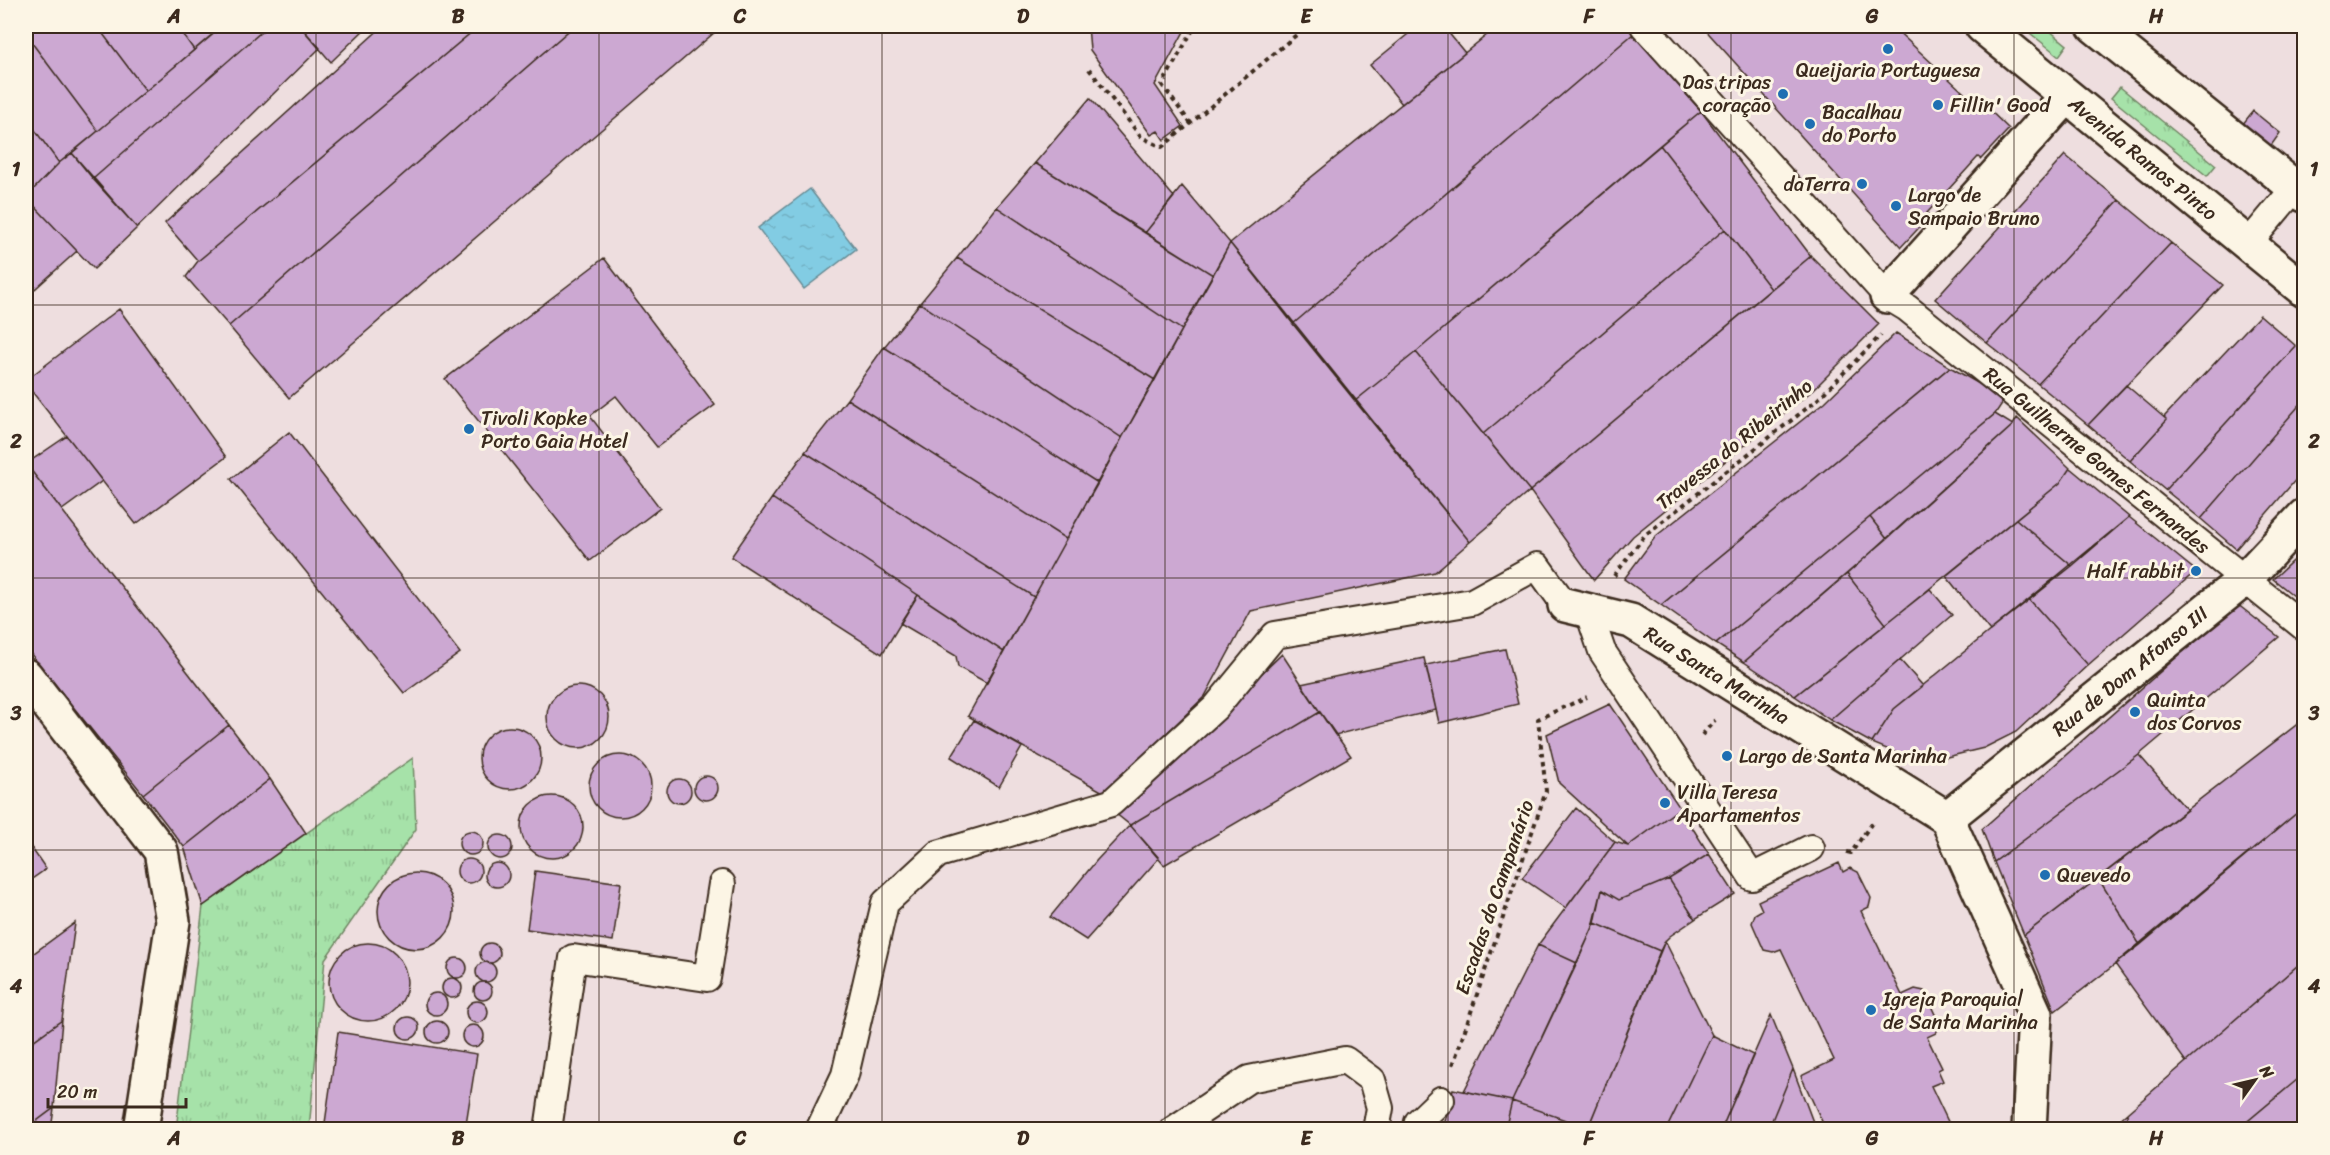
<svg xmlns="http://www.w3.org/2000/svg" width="2330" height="1155" font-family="Sriracha,sans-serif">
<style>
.grass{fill:url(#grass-tufts);stroke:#708664;stroke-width:1.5}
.water{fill:url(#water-ripples);stroke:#668b94;stroke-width:1.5}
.building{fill:#cca8d2;stroke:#3b2a1e;stroke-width:1.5}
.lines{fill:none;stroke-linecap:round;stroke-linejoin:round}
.service-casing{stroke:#3b2a1e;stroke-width:30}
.pedestrian-casing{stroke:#3b2a1e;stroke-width:38}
.minor-casing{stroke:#3b2a1e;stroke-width:38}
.path{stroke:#3b2a1e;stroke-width:4;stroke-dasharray:4.5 4.5;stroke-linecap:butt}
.service{stroke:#fcf5e5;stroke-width:26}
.pedestrian{stroke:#fcf5e5;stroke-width:33}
.minor{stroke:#fcf5e5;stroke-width:33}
.grid{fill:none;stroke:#3b2a1e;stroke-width:1.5;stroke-opacity:0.55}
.poi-dot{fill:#1f6fb2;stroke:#fcf5e5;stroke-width:2}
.labels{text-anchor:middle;stroke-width:6;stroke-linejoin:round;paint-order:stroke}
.poi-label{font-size:20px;fill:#3b2a1e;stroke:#fcf5e5;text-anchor:start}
.street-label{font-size:20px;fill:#3b2a1e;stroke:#fcf5e5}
.neatline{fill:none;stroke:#3b2a1e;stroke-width:2}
.grid-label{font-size:20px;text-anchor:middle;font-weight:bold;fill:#3b2a1e}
</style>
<defs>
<pattern id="grass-tufts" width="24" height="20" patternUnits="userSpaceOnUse" patternTransform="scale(1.5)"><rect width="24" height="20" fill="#a6e2a9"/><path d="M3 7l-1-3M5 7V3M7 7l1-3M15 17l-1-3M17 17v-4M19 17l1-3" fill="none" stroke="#90c291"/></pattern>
<pattern id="water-ripples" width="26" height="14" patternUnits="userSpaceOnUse" patternTransform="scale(1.5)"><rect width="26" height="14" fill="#82cce3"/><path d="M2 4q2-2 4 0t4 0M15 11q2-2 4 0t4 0" fill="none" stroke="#71afc2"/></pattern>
</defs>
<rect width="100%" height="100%" fill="#eededf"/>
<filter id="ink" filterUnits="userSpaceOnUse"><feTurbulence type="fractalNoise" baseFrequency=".0167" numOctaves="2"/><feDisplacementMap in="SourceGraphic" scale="12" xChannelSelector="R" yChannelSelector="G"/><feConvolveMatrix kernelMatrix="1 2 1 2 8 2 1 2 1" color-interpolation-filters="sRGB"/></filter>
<g filter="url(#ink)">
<path class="grass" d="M2021 26H2044L2067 45 2059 56Z
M2120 87 2216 165 2207 176 2111 98Z
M413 758 416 829 325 959 309 1129 176 1130 203 906Z"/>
<path class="water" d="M810 189 856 249 804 289 758 228Z"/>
<path class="building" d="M26 26H97L146 91 98 131 26 35Z
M97 26H177L194 50 146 91Z
M177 26H222L194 50Z
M223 26H268L93 179 72 153Z
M268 26H300L320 48 137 228 93 179Z
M300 26H368L331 62Z
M383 26H479L198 261 165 223Z
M479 26H574L229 326 186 277 198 261Z
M574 26H722L289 398 229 326Z
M1088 26H1187L1155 85 1183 126 1164 140 1158 131 1151 135 1090 50Z
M1418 26H1443L1465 53 1402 104 1370 65Z
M1498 26H1626L1633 34 1293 324 1230 243Z
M1702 26H1892L1976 104 1979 100 2009 129 1981 159 1978 157 1927 213 1930 216 1901 247Z
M1633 34 1701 111 1416 352 1355 401 1293 324Z
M26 35 98 131 59 163 26 118Z
M1090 98 1174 197 1145 233 1035 163Z
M1701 111 1811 256 1771 289 1660 145Z
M2253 111 2280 133 2270 147 2242 125Z
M26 118 59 163 26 197Z
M1660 145 1725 229 1483 434 1416 352Z
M72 153 137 228 94 269 26 197 59 163Z
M2065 155 2119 200 1987 343 1935 299Z
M1035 163 1213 275 1182 330 997 207Z
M1182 186 1230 243 1213 275 1145 233Z
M26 197 77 251 26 297Z
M2119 200 2171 243 2038 384 1987 343Z
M997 207 1182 330 1155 380 957 258Z
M1725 229 1771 289 1530 491 1483 434Z
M1230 243 1470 542 1435 572 1251 611 1205 696 1105 793 968 716Z
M2171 243 2223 285 2088 425 2038 384Z
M1811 256 1879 324 1813 390 1633 536 1594 580 1530 491Z
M604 258 715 405 657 447 616 396 590 416 660 508 590 561 445 379Z
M957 258 1155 380 1122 438 920 303Z
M920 303 1122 438 1098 483 884 347Z
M119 309 226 457 136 524 26 384V380Z
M2260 315 2296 346 2165 490 2130 461 2167 420 2164 417Z
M1896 333 1950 367 1661 605 1624 579 1656 536 1825 402Z
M2296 346 2304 352V400L2201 519 2165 490Z
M884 347 1098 483 1066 539 847 399Z
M1416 352 1530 491 1470 542 1355 401Z
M1950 367 2005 399 1995 414 1716 644 1661 605Z
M2126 385 2167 420 2130 461 2088 425Z
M847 399 1066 539 1034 597 805 452Z
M2304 400V470L2236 549 2201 519Z
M1995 414 2013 425 1887 539 1870 517Z
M2017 418 2070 468 2060 483 1886 624 1847 574 2013 425Z
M289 432 460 653 404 693 231 479Z
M67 436 102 481 62 510 26 464Z
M805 452 1034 597 1004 652 772 498Z
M26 464 229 725 143 794 26 648Z
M2070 468 2129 517 2072 566 2016 519 2060 483Z
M772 498 918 595 882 654 731 557Z
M1870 517 1887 539 1744 662 1716 644Z
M2129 517 2196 571 2088 665 2029 599Z
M2016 519 2072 566 1990 631 1946 576Z
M2304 550V604L2273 579Z
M1847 574 1886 624 1795 696 1744 662Z
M1930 589 1952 615 1830 720 1795 696Z
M918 595 1004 652 987 683 958 667 956 656 900 623Z
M2029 599 2088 665 2016 732 1984 748 1947 757 1904 756 1872 743 1894 709Z
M2237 604 2279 637 2139 755 1994 862 1982 829Z
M1505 649 1518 704 1439 723 1426 665Z
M1282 654 1320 712 1130 825 1115 813Z
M1424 658 1436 710 1335 735 1301 684Z
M1900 660 1923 686 1894 709 1872 743 1830 720Z
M547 717a31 31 0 1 1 62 0a31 31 0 1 1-62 0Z
M1610 704 1680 808 1628 846 1559 783 1547 734Z
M1320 712 1351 756 1164 865 1130 825Z
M2304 719V807L2140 945 2098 878Z
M974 720 1022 747 999 787 951 757Z
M229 725 270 779 184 847 143 794Z
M479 758a31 31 0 1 1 62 0a31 31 0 1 1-62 0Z
M2139 755 2187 810 2024 935 1994 862Z
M589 786a31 31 0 1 1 62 0a31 31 0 1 1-62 0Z
M694 788a12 12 0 1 1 24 0a12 12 0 1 1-24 0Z
M667 791a12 12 0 1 1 24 0a12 12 0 1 1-24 0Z
M270 779 306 833 203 906 184 847Z
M521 827a31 31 0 1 1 62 0a31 31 0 1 1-62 0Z
M2304 807V960L2186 1062 2115 964Z
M1576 808 1615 842 1566 908 1522 878Z
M1680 808 1709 854 1669 879 1619 900 1602 890 1593 927 1577 963 1538 945 1615 842 1628 846Z
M1130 825 1159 858 1086 940 1050 917 1097 860Z
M459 843a12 12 0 1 1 24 0a12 12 0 1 1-24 0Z
M488 847a12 12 0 1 1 24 0a12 12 0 1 1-24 0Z
M26 840 46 869 26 883Z
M1709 854 1735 894 1695 919 1669 879Z
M457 871a12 12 0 1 1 24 0a12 12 0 1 1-24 0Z
M485 875a12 12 0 1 1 24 0a12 12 0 1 1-24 0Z
M1839 863 1843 872 1850 868 1858 872 1871 898 1869 907 1861 911 1902 995 1915 989 1924 991 1940 1025 1936 1033 1927 1037 1942 1068 1938 1070 1943 1081 1931 1086 1952 1130H1826L1801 1076 1834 1060 1781 949 1773 952 1764 950 1752 923 1755 914 1762 910 1758 901Z
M535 871 621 883 613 941 527 929Z
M378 911a38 38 0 1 1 76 0a38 38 0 1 1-76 0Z
M2098 878 2140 945 2055 1011 2024 935Z
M1669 879 1695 919 1670 936 1665 941 1660 951 1595 923 1602 890 1619 900Z
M75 923 62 1020 26 1046V959Z
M1595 923 1660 951 1588 1128 1512 1101Z
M1665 941 1712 1035 1666 1130H1587Z
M329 982a39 39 0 1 1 78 0a39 39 0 1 1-78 0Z
M480 953a10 10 0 1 1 20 0a10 10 0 1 1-20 0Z
M1538 945 1577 963 1512 1101 1464 1091Z
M447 968a10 10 0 1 1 20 0a10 10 0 1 1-20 0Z
M2304 960V1074L2237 1130H2128L2127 1113Z
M476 972a10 10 0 1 1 20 0a10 10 0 1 1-20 0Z
M442 988a10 10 0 1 1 20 0a10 10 0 1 1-20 0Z
M474 991a9 9 0 1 1 18 0a9 9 0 1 1-18 0Z
M425 1004a11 11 0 1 1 22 0a11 11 0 1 1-22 0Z
M466 1012a11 11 0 1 1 22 0a11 11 0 1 1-22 0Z
M1771 1015 1793 1069 1768 1130H1721Z
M397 1028a11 11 0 1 1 22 0a11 11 0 1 1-22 0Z
M62 1020 54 1108 26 1129V1046Z
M426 1032a11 11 0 1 1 22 0a11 11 0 1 1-22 0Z
M462 1036a11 11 0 1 1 22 0a11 11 0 1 1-22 0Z
M338 1032 477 1054 465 1130H324Z
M1712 1035 1753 1055 1721 1130H1666Z
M1793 1069 1816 1130H1768Z
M2304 1074V1130H2237Z
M1453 1089 1512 1101 1505 1130H1443Z
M1512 1101 1588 1128 1505 1130Z
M54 1108 51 1130H26V1129Z
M2127 1113 2128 1130H2108Z"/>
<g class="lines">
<defs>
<path id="service" d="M1644 26 1887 296 1907 308 2304 627
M2248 244 2304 177
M1588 610 1602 651 1752 877 1811 848
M548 1130 573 958 707 978 722 884
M819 1130 845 1075 885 903 938 854 1111 803 1216 707 1275 635 1472 602 1537 566 1565 605
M1173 1130 1249 1079 1345 1060 1372 1080 1380 1108 1376 1130
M1416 1130 1418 1122 1441 1100"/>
<path id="pedestrian" d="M2094 26 2304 195"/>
<path id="minor" d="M1982 26 2304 290
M1887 296 2067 96
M1565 605 1631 621 1947 818 2035 1014 2029 1130
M26 676 161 851 173 921 141 1130
M1947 818 2245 579 2304 516"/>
</defs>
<use href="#service" class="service-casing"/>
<use href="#pedestrian" class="pedestrian-casing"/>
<use href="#minor" class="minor-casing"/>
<path class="path" d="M1089 69 1141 137 1162 147 1307 26
M1191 124 1162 85 1195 26
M1614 576 1645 535 1816 401 1881 335
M1702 735 1715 720
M1847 852 1851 853 1874 820
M1453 1065 1546 791 1538 719 1587 697"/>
<use href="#service" class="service"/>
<use href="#pedestrian" class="pedestrian"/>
<use href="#minor" class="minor"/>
</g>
</g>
<path class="grid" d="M316 26V1130M599 26V1130M882 26V1130M1165 26V1130M1448 26V1130M1731 26V1130M2014 26V1130M26 305H2304M26 578H2304M26 850H2304"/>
<g class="poi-dot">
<circle cx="1888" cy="49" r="6"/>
<circle cx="1783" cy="94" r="6"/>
<circle cx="1938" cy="105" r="6"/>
<circle cx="1810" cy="124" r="6"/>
<circle cx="1862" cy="184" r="6"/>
<circle cx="1896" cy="206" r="6"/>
<circle cx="469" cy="429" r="6"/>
<circle cx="2196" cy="571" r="6"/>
<circle cx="2135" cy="712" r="6"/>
<circle cx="1727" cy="756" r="6"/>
<circle cx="1665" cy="803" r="6"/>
<circle cx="2045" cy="875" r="6"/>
<circle cx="1871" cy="1010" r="6"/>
</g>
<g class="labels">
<g class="poi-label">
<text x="1888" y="77" text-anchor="middle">Queijaria Portuguesa</text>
<text x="1771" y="89" text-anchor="end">Das tripas<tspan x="1771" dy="23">coração</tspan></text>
<text x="1950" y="112">Fillin' Good</text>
<text x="1822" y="119">Bacalhau<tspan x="1822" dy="23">do Porto</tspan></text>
<text x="1850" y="191" text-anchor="end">daTerra</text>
<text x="1908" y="202">Largo de<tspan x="1908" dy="23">Sampaio Bruno</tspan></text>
<text x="481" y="425">Tivoli Kopke<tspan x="481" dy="23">Porto Gaia Hotel</tspan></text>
<text x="2184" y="578" text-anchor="end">Half rabbit</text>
<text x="2147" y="707">Quinta<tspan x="2147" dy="23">dos Corvos</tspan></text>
<text x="1739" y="763">Largo de Santa Marinha</text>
<text x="1677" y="799">Villa Teresa<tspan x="1677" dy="23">Apartamentos</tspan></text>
<text x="2057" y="882">Quevedo</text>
<text x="1883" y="1006">Igreja Paroquial<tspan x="1883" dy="23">de Santa Marinha</tspan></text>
</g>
<g class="street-label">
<text transform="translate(2143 158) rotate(39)" y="7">Avenida Ramos Pinto</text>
<text transform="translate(1734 444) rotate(-39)" y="7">Travessa do Ribeirinho</text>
<text transform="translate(2097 460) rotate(39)" y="7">Rua Guilherme Gomes Fernandes</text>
<text transform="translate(2130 671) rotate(-39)" y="7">Rua de Dom Afonso III</text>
<text transform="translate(1717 675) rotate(32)" y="7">Rua Santa Marinha</text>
<text transform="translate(1494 897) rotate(-71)" y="7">Escadas do Campanário</text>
</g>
</g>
<rect width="2330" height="1155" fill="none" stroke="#fcf5e5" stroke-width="66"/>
<g transform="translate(2255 1080) rotate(56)" stroke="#fcf5e5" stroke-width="4.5" paint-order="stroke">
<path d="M0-4.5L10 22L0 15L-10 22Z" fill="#3b2a1e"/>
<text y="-9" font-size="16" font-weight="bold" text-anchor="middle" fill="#3b2a1e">N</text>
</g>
<path d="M48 1098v9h138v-9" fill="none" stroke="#3b2a1e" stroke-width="3"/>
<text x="57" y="1098" font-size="18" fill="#3b2a1e" stroke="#fcf5e5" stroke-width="4.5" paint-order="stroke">20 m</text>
<rect x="33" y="33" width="2264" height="1089" class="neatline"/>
<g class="grid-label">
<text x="174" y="23">A</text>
<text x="458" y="23">B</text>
<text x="740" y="23">C</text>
<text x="1023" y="23">D</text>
<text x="1306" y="23">E</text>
<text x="1589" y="23">F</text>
<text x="1872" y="23">G</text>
<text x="2156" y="23">H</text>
<text x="16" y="176">1</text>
<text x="2314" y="176">1</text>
<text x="16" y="448">2</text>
<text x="2314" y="448">2</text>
<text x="16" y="720">3</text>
<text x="2314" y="720">3</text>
<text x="16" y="993">4</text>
<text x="2314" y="993">4</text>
<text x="174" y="1145">A</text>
<text x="458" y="1145">B</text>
<text x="740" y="1145">C</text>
<text x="1023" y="1145">D</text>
<text x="1306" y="1145">E</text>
<text x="1589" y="1145">F</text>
<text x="1872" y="1145">G</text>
<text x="2156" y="1145">H</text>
</g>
</svg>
